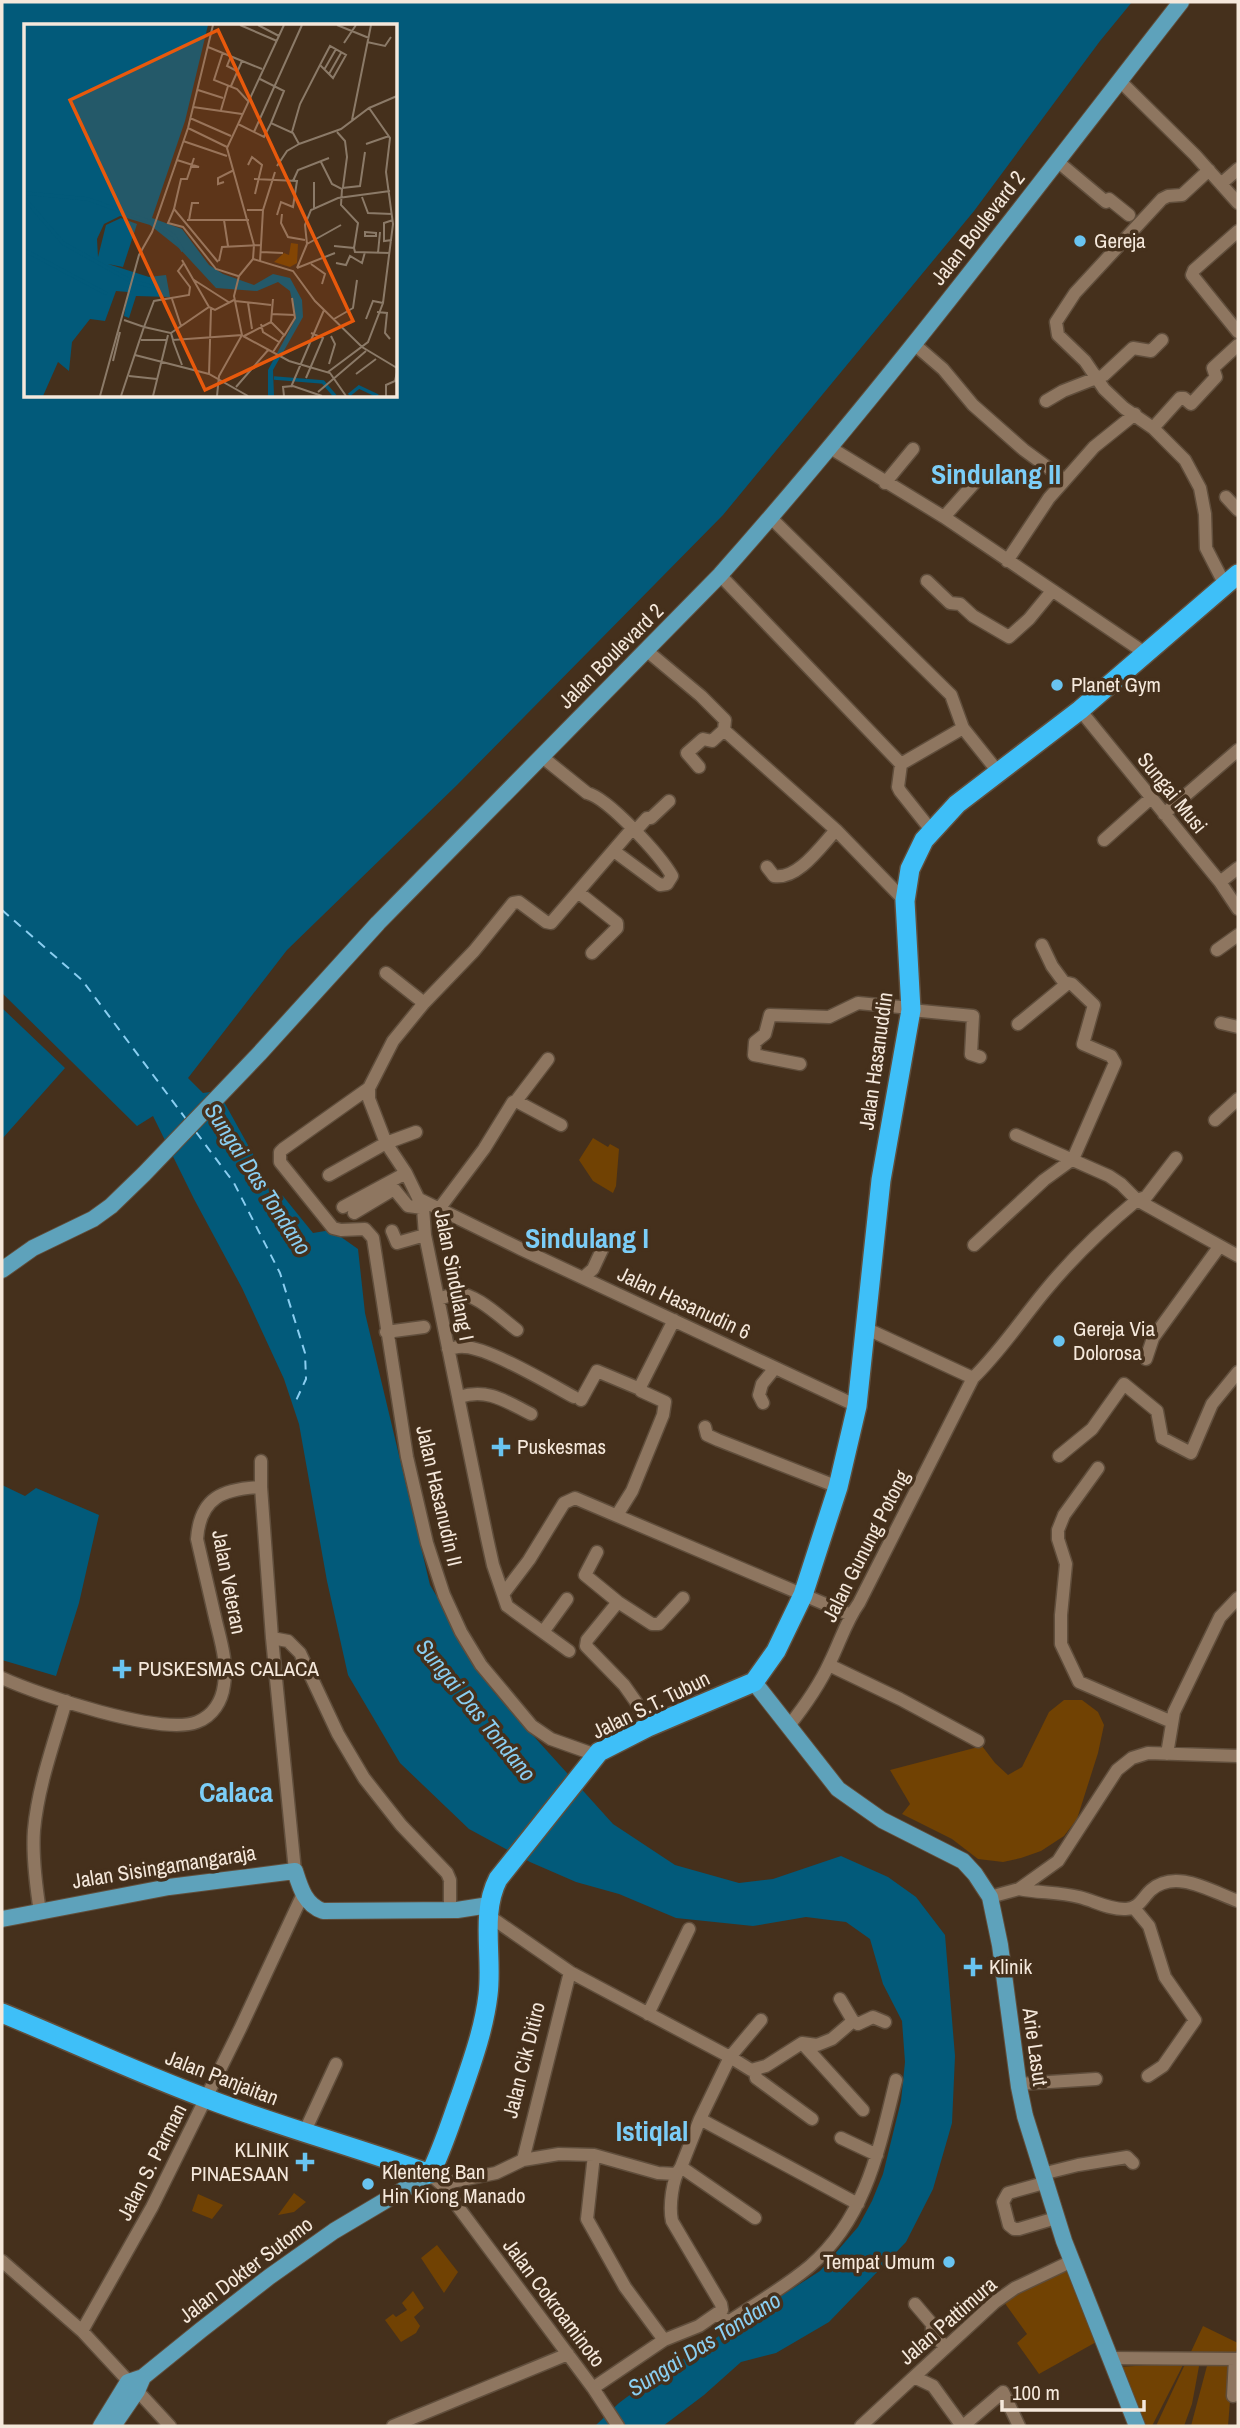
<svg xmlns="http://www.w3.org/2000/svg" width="1240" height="2428" font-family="'Archivo Narrow',sans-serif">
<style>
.green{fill:#714203}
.water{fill:#025a7a;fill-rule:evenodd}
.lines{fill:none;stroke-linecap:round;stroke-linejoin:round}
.ferry{stroke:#8acef1;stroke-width:2;stroke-dasharray:9 7;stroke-linecap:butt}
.minor-casing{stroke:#604e3c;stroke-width:15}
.major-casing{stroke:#604e3c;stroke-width:18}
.highway-casing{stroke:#604e3c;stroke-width:22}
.minor{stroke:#8e7660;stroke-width:12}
.major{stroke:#5ea2bb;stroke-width:16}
.highway{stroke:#3ebff8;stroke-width:19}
.poi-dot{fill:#69c4f1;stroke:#45301c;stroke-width:2.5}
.labels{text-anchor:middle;stroke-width:7;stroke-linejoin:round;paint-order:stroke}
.street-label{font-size:21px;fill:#f5e8db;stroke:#45301c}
.poi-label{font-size:21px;fill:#f5e8db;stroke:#45301c;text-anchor:start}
.water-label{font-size:23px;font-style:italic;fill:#8acef1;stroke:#45301c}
.district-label{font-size:28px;font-weight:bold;fill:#7bcdf7;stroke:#45301c}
.inset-river{fill:none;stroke:#025a7a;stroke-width:3.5}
.inset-road{fill:none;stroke:#8b7a68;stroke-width:2}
.view{fill:#e8590c;fill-opacity:0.15;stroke:#e8590c;stroke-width:3.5}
.inset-edge{fill:none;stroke:#f5e8db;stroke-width:3.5}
</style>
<rect width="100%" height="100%" fill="#45301c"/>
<path class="green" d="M593 1138 608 1147 610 1144 619 1149 616 1186 613 1193 593 1181 579 1160Z
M1064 1700H1082L1098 1712 1104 1725 1098 1753 1077 1819 1064 1836 1041 1851 1021 1858 1003 1862 978 1859 952 1839 902 1814 910 1804 890 1770 982 1746 995 1763 1008 1775 1022 1767 1049 1712Z
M294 2193 306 2202 294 2212 278 2215Z
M198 2194 223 2205 212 2219 192 2211Z
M437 2245 458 2272 444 2293 421 2258Z
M1071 2264 1098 2341 1039 2374 1017 2343 1027 2334 1004 2302Z
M413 2291 424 2308 414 2317 420 2326 416 2333 401 2342 385 2320 393 2314 396 2317 407 2310 402 2303Z
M1203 2326 1238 2343 1235 2356H1189Z
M1200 2361 1192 2404 1184 2426H1156L1186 2362Z
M1208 2362 1233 2363 1228 2426H1191Z
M1184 2363 1152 2426H1140L1119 2367Z"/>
<path class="water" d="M2 2H1132L1100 41 974 211 723 515 457 785 287 950 188 1078 203 1093 218 1091 254 1156 266 1187 283 1196 313 1233 331 1230 358 1249 365 1313 430 1585 493 1691 613 1824 675 1865 739 1883 773 1879 841 1856 888 1877 916 1897 945 1935 955 2056 952 2123 933 2189 906 2242 829 2322 776 2353 741 2362 704 2395 663 2426H595L619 2403 643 2385 820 2271 858 2227 872 2201 883 2174 901 2101 905 2062 902 2021 883 1984 870 1939 846 1922 806 1917 753 1926 676 1918 619 1894 576 1882 530 1862 469 1829 400 1763 348 1675 327 1581 299 1424 284 1379 242 1288 194 1199 153 1116 137 1126 2 993ZM26 26H396V396H26Z
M2 1008 65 1068 2 1139Z
M2 1485 25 1496 36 1488 99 1515 79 1603 56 1676 2 1660Z"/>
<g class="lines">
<path class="ferry" d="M2 910 82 980 186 1119
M196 1132 234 1183 280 1273 305 1353 306 1379 294 1405
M2 1575H3"/>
<defs>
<path id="minor" d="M1119 80 1195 155 1238 203
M1057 161 1106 202 1109 199 1129 215
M1209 170 1182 195 1168 196 1162 199 1075 293 1056 322 1058 335 1085 361 1104 389 1124 408 1153 428 1185 460 1200 488 1205 514 1206 548 1225 585
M1222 183 1238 169
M1238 231 1194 270 1192 275 1238 332
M914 344 943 369 973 405 1024 450 1065 480
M1046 401 1063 391 1104 375 1133 348 1151 351 1162 340
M1153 428 1180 398H1184L1191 404 1216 377 1213 368 1238 345
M829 447 944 517 1145 653
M885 483 913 449
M1226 497 1238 510
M944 517 977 480
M771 518 951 695 963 728 999 773
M1007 561 1049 498 1065 480 1094 447 1135 414
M720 575 901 764
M927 581 950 603 960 604 973 616 1009 637 1029 619 1052 591
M646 650 701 696 725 720 724 730 712 741 703 739 687 753 699 767
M1080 710 1220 882 1238 868
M724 730 836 830 905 901
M541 756 587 793C608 798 661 856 672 876L667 884 660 885 614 851
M901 764 898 787 900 791 931 830
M901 764 963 728
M1164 814 1238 750
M1104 840 1151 798
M767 867 774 876C798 880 821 846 836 830
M1220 882 1238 909
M578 892 617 923V928L592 953
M1042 945 1052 966 1066 985
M1217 950 1238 935
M386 973 424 1003
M911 1010 973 1016 971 1054 980 1057
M1221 1023 1238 1027
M800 1064 754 1055 755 1042 765 1034 770 1015 829 1017 858 1003 911 1008
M369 1088 283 1149 280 1152V1162L333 1228 341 1230 365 1229 373 1238 407 1457 427 1543 444 1595 461 1632 481 1665 532 1726 551 1739 596 1755
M516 1101 548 1059
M1215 1120 1238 1099
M1016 1135 1109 1176 1121 1184 1137 1200 1238 1256
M329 1175 386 1143 416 1132
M419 1199 521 1249 857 1406
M343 1207 406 1173
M439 1209 484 1149 513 1102 516 1101 561 1125
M354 1213 394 1189 408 1206 423 1208
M392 1231 397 1243 425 1235
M974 1245 1044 1180 1073 1159 1115 1063 1111 1056 1083 1044 1094 1005 1072 984 1068 983 1018 1024
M584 1277 593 1269 607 1239
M438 1299C443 1298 449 1295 455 1294 474 1291 502 1319 517 1330
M865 1328 973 1378C1000 1352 1021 1320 1045 1291 1073 1257 1103 1228 1137 1200L1146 1197 1176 1158
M386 1332 424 1327
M448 1349C454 1348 459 1346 465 1347 489 1348 550 1384 574 1397
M1146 1359 1153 1338 1219 1247
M459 1397C488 1388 505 1401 531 1414
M581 1400 597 1371 640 1389
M763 1403 759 1395 762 1384 775 1368
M705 1427 707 1435 718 1440 838 1487
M1059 1456 1092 1429 1124 1384 1157 1411 1162 1438 1191 1453 1212 1404 1238 1372
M261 1461V1487L272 1638 295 1871
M1098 1468 1064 1515 1058 1530V1539L1066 1564 1061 1615V1644L1079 1682 1172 1722
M617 1515 632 1491 663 1415 665 1402 641 1391 640 1387 674 1320
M597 1552 585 1575 618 1602 652 1624H659L683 1598
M504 1593 529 1560 564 1503 575 1498 851 1615
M618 1602 587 1640 586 1646 624 1685 636 1702 648 1727
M543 1632 567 1599
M272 1638 288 1641 300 1653 338 1734 364 1778 401 1825 447 1873 450 1880V1909
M569 1651 507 1606 493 1565 487 1538 425 1235 423 1208 406 1173 386 1143 369 1099V1088L393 1041 424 1003 474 951 513 903 519 902 546 922 551 923 632 829H637L647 818H651L669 801
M829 1665 900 1699 978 1741
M2 1678C39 1695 161 1736 197 1722 213 1716 222 1701 224 1685 228 1662 220 1639 215 1617 209 1591 203 1565 197 1539 200 1497 223 1489 261 1487
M788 1727C804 1707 819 1686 830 1662 840 1642 846 1621 859 1603L973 1378
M1167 1754 1174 1712 1220 1617 1238 1598
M1019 1889C1039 1893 1060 1892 1079 1897 1095 1901 1110 1910 1126 1909 1139 1909 1143 1897 1151 1890 1176 1868 1212 1892 1238 1901
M990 1897 1019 1889 1058 1861 1117 1770 1132 1758 1148 1753 1238 1756
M1134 1908 1149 1926 1165 1977 1195 2020 1163 2066 1148 2076
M40 1912C36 1886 32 1856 34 1830 38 1786 54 1743 66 1701
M489 1916 570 1972 730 2057 751 2070 766 2066 802 2043 817 2045 832 2039 853 2021 840 1999
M648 2014 689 1929
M853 2021 858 2024 873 2017 885 2022
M802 2043 863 2110
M755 2071 756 2078 812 2119
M1018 2084 1096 2079
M700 2119 858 2204
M304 2133 336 2064
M841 2138 877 2155
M594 2155 587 2219 625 2287 664 2340
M523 2160 570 1972
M681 2167 755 2218
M430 2174 441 2184 593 2388 618 2426
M1042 2174 1078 2165 1127 2157 1133 2163
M1044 2183 1008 2193 1003 2202 1009 2225 1014 2229H1019L1056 2218
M441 2184 496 2173 523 2160 559 2154 594 2155 658 2173 676 2174
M2 2261 82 2331 170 2426
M915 2304 932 2324V2334L946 2347
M718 2314 723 2319 730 2321C757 2303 785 2287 810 2266 866 2218 879 2149 896 2080
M82 2331 152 2207 240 2029 303 1894
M1111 2358 1238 2359
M914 2377 933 2386 962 2426
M593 2388 664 2340 699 2326 722 2310 721 2304 672 2221C669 2207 672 2178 681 2167L700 2119 730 2057 761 2020
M1233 2396 1235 2359
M393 2426 568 2354
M861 2426 995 2302 1015 2288 1072 2261
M963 2426 1003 2392 1019 2426"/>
<path id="major" d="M2 1270 33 1248 93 1219 111 1206 144 1174 259 1054 378 923 720 575C883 392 1030 195 1181 2
M754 1682 838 1789 882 1820 963 1861 975 1874 990 1897 1000 1945 1019 2087 1025 2116 1064 2241 1137 2426
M2 1919 169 1887 295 1871C300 1887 305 1905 323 1911L457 1910 489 1905
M101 2426 128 2382 143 2377
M113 2426 137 2391 143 2377 201 2330 269 2277 334 2231 430 2174"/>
<path id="highway" d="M2 2013C70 2041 138 2073 208 2099 281 2127 356 2147 430 2174 443 2148 451 2121 461 2094 472 2062 484 2029 488 1995 493 1957 480 1914 498 1879L599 1752 648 1727 754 1682 776 1651 803 1595 838 1487 857 1406 881 1180 911 1010 905 901 910 869 924 840 957 804 1080 710 1238 574"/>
</defs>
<use href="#minor" class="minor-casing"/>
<use href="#major" class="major-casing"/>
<use href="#highway" class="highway-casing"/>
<use href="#minor" class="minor"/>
<use href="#major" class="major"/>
<use href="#highway" class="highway"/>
</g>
<g class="poi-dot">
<circle cx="1080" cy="241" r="7"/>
<circle cx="1057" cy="685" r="7"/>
<circle cx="1059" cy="1341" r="7"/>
<path d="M497.5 1436.5h7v7h7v7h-7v7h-7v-7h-7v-7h7z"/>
<path d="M118.5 1658.5h7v7h7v7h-7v7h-7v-7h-7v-7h7z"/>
<path d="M969.5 1956.5h7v7h7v7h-7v7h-7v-7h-7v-7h7z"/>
<path d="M301.5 2151.5h7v7h7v7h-7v7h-7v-7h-7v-7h7z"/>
<circle cx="368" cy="2184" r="7"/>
<circle cx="949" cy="2262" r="7"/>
</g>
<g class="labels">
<g class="street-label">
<text transform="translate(978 228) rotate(-52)" y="7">Jalan Boulevard 2</text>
<text transform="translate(611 656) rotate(-45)" y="7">Jalan Boulevard 2</text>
<text transform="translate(1172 793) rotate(51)" y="7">Sungai Musi</text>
<text transform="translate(876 1061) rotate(-82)" y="7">Jalan Hasanuddin</text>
<text transform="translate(454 1275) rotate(79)" y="7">Jalan Sindulang I</text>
<text transform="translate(684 1303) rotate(25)" y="7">Jalan Hasanudin 6</text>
<text transform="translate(439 1496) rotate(77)" y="7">Jalan Hasanudin II</text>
<text transform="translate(866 1546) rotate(-63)" y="7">Jalan Gunung Potong</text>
<text transform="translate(229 1582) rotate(79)" y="7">Jalan Veteran</text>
<text transform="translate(651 1705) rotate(-26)" y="7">Jalan S.T. Tubun</text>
<text transform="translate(164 1867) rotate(-9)" y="7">Jalan Sisingamangaraja</text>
<text transform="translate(1035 2047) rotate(82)" y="7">Arie Lasut</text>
<text transform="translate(524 2060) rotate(-76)" y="7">Jalan Cik Ditiro</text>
<text transform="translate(222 2078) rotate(21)" y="7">Jalan Panjaitan</text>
<text transform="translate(152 2162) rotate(-63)" y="7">Jalan S. Parman</text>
<text transform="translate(246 2270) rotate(-37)" y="7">Jalan Dokter Sutomo</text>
<text transform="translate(554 2303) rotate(53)" y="7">Jalan Cokroaminoto</text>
<text transform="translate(948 2321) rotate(-41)" y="7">Jalan Pattimura</text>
</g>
<g class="poi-label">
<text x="1094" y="248">Gereja</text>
<text x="1071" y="692">Planet Gym</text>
<text x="1073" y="1336">Gereja Via<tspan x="1073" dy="24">Dolorosa</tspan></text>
<text x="517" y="1454">Puskesmas</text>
<text x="138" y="1676">PUSKESMAS CALACA</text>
<text x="989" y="1974">Klinik</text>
<text x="289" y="2157" text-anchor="end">KLINIK<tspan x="289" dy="24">PINAESAAN</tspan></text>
<text x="382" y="2179">Klenteng Ban<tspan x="382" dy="24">Hin Kiong Manado</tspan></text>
<text x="935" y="2269" text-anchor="end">Tempat Umum</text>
</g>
<g class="water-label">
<text transform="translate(258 1179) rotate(57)" y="8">Sungai Das Tondano</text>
<text transform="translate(476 1710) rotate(51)" y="8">Sungai Das Tondano</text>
<text transform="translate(704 2344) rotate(-32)" y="8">Sungai Das Tondano</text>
</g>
<g class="district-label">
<text x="996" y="484">Sindulang II</text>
<text x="587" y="1248">Sindulang I</text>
<text x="236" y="1802">Calaca</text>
<text x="652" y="2141">Istiqlal</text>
</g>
</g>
<g transform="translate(24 24)">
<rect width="373" height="373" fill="#45301c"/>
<path d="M267 219 274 220 273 239 266 243 250 238 260 229 265 231Z" fill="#714203"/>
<path d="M0 1H184L161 97 128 194 158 205 185 241 199 250 230 261 249 250 266 254 278 276 279 293 249 346 250 372H244V346L272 294 266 267 254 258 233 267 192 264 156 225 126 201 96 192 80 200 73 215 74 233 82 201 97 194 113 200 99 243 84 240 125 253 142 251 146 273 112 272 105 294 100 292 104 268 92 267 81 297 66 295 48 318 45 347 34 338 19 372H0Z" fill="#025a7a"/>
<path class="inset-river" d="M0 169 64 175 129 199M0 174 39 219 105 256M134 201 150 212 159 227M0 226 83 270M111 258 134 264M250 354 299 358 311 372M325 371 335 363 354 372"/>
<path class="inset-road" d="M216 1 253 17M234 1 255 12M313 1 345 14M343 18 361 22 367 13M320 19 332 1M184 23 238 45M199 28 190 56 213 65 224 77M207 32 203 42 213 47M300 46 312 25M305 50 317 29M236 55 260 67 247 99M207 62 218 37M174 66 199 74M169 83 218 90M345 84 373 72M197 86 204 62M166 94 207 112M328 96 347 1M214 100 240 113 247 99 269 109 275 120 317 105 345 84 366 114 362 148 369 200 359 279 344 318 304 348M164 104 203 123M230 108 278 1M268 108 276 80 296 41 306 22 322 31 309 54 296 41M313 108 321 117 323 133 319 163M159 117 203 132M342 120 365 112M170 134 163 155H157L150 185 194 238M153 136 175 143H166M297 138 308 160 318 165 317 181 334 199 330 224M224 141 228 133 238 141 231 170M253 142 263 127 275 120M230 155 273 157 269 183 257 178 253 191M269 157 274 146 305 134M200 158 194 160V154L210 146M318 164 336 162 341 128M338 173 344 189 368 190M150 185 144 199 159 203 192 245 214 252M290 185V158M223 186H239L251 148M258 190 257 199 264 213 281 216M163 196H225M165 196 168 179H175M200 196 204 222M341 208 352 209V212H341ZM368 216 360 217V199L369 196M283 220 281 201 287 186 314 174 366 167M283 220 317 201M310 222 330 224 331 228 366 229M237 228 259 229M354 229 356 208M229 235 269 247 291 277 338 323 373 344M158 236 185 283M195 237 198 223 237 221M236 238 239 186M312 239 322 241 326 232 338 239 341 228M287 240 301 250 298 260M273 244 311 229M273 244 283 220M170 256 206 279M148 275 157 302M211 277 247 281M224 279 228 305M353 288 363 289 361 309 366 315M247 290 271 291M310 295 329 284 333 256M342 295 349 277 359 279M100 296 120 303 130 277 165 271 166 263 154 247 160 239M247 298 260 311 249 328M247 298 249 275M237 300 239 308 255 318M147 309 185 283 191 286 210 276M219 312 265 337 306 349 322 372M220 312 247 298M260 312 271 294 268 274M117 316H143M149 317 158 341M111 331 185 350 224 372M89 337 96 308M305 340 311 320 307 312M185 350 187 285M332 350 352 335M105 352 133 355M282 354 299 314 287 309M212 363 245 325M267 363 300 286M294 368 342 327M76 372 115 231 128 208 164 104 189 1M97 372 120 303 147 309 149 316 218 311 210 272 215 252 229 235 230 221 203 124 260 1M129 372 144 311M193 372 195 352 218 311M260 372 259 363 269 362 298 372M362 372V361L371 357 373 348"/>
<path class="view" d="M194 6 329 297 181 366 46 76Z"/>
<rect width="373" height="373" class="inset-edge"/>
</g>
<rect width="1240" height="2428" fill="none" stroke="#f5e8db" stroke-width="7"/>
<path d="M1002 2400v10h142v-10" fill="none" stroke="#f5e8db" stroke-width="3.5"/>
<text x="1012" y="2400" font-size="21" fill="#f5e8db" stroke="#45301c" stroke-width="5" paint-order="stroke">100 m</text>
</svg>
